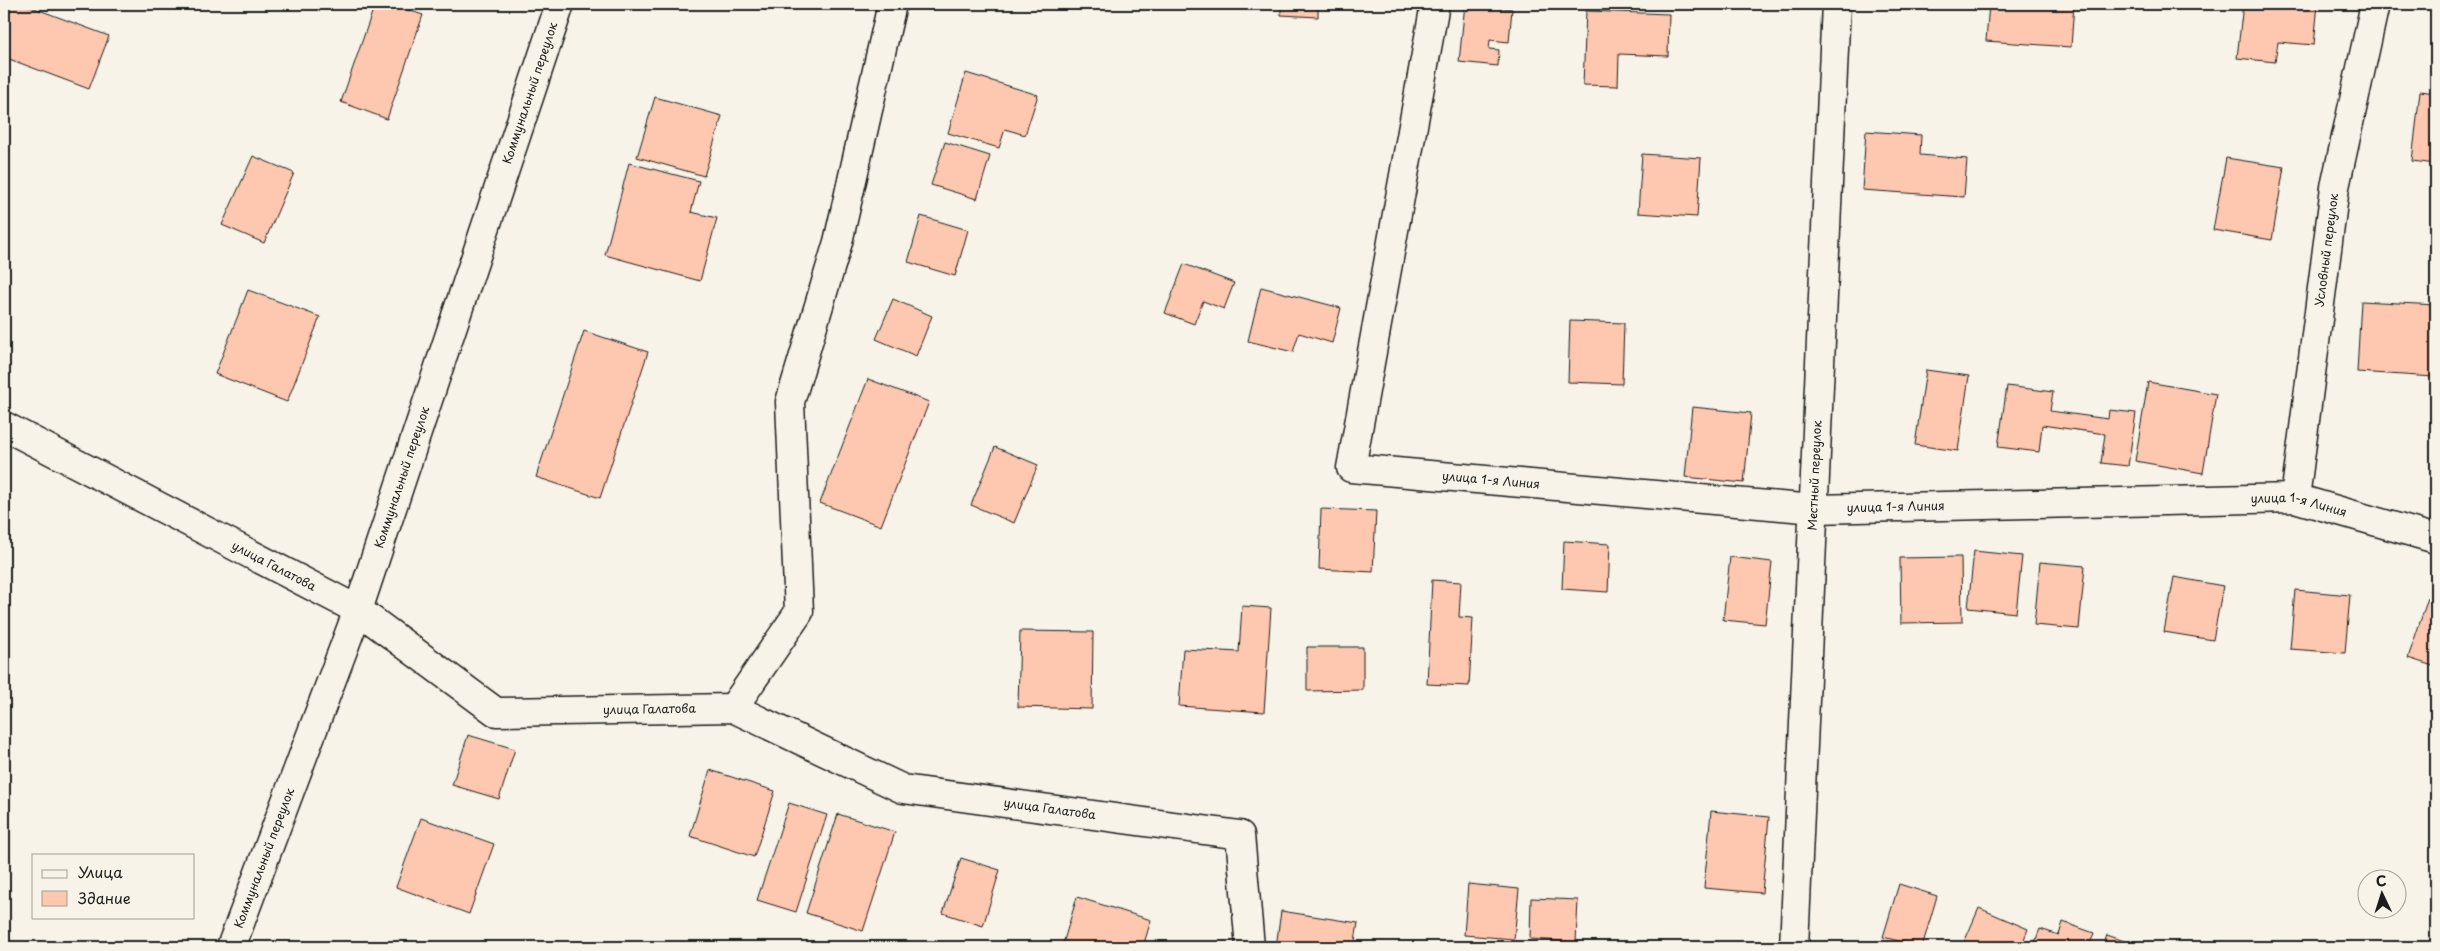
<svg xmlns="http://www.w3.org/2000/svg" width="2440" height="951" font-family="'Playpen Sans',sans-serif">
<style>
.building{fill:#fdc8af;stroke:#1c1c1c}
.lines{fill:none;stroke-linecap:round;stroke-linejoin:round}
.minor-casing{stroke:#1c1c1c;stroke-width:31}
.minor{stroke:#f7f3e8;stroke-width:28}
.labels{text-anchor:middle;stroke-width:5;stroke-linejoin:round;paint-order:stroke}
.street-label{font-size:12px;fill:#1c1c1c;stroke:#f7f3e8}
</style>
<rect width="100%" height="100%" fill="#f7f3e8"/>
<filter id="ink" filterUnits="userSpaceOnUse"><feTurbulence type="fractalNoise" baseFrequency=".02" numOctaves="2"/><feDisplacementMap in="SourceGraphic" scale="10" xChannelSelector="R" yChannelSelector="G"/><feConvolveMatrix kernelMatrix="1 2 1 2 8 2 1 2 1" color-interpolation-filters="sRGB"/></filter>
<g filter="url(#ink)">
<path class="building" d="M4 4H23L109 36 89 89 4 57Z
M375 4H390L423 15 387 119 341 102Z
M1281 4H1318V17L1281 15Z
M1465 4 1512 9 1509 42 1490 40 1489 49 1499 50 1498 66 1459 62Z
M1989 4H2074L2071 47 1986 41Z
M2243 4H2318L2314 45 2278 42 2275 62 2237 58Z
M1586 11 1669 14 1668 56 1619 54 1618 86 1583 85Z
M966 73 1038 95 1025 135 1005 129 999 148 948 133Z
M2420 91 2436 93V164L2412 161Z
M655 97 722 116 704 176 637 157Z
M1866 131 1921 135 1920 155 1967 159 1964 197 1862 190Z
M945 142 990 156 977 199 931 185Z
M1642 154 1701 158 1697 217 1638 213Z
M253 156 294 173 264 243 222 225Z
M2226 158 2284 167 2272 240 2213 230Z
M629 163 699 181 691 212 717 218 700 281 605 255Z
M921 216 968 230 955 276 908 262Z
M1184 264 1234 283 1224 309 1203 301 1194 324 1165 313Z
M1261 287 1341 308 1332 343 1299 333 1293 352 1248 341Z
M248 290 320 317 287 402 215 374Z
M893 299 932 316 916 356 876 339Z
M2361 301 2436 305 2434 377 2357 372Z
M1570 321 1624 323 1622 384 1568 382Z
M584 331 648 352 600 498 536 477Z
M1926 370 1969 376 1958 451 1915 445Z
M868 379 929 402 881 526 820 503Z
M2148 382 2216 394 2203 473 2135 461Z
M2007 386 2053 392 2050 411 2108 419 2109 410 2136 413 2128 466 2101 463 2105 434 2042 425 2039 452 1998 447Z
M1692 407 1751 413 1744 483 1685 477Z
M995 447 1038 465 1014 523 971 505Z
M1321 509 1376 511 1373 572 1319 569Z
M1564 541 1610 544 1608 592 1562 589Z
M1974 551 2022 556 2016 613 1968 608Z
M1730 557 1772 562 1765 624 1723 620Z
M1961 557 1962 622 1901 623 1900 558Z
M2040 562 2085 566 2079 629 2034 625Z
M2174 577 2223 586 2213 640 2164 632Z
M1432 580 1461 582 1459 617 1473 618 1469 686 1427 684Z
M2295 590 2350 595 2345 653 2290 649Z
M2428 598 2436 601V667L2408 658Z
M1242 606 1271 608 1264 712 1179 706 1183 649 1239 652Z
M1020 631 1093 632 1092 709 1018 707Z
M1307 647H1363V690L1307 691Z
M468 735 515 749 499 799 452 785Z
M710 770 775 791 754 857 690 836Z
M789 803 827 815 796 912 757 900Z
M1711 811 1769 817 1762 893 1704 888Z
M838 814 895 832 863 931 806 913Z
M421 818 494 844 469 914 396 887Z
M961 858 1000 870 983 926 943 913Z
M1468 884 1519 889 1514 939 1464 935Z
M1899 884 1937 896 1922 947 1883 937Z
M1077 897 1151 920 1143 947H1062Z
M1531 898 1578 900 1576 942 1530 939Z
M1979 908 2028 929 2021 947H1962Z
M1281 911 1358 923 1354 947H1276Z
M2063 922 2094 933 2089 947H2033L2040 929 2059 935Z
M2107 935 2136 945 2135 947H2103Z"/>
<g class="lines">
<defs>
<g id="minor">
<path id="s1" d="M1435 4 1351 468 1815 509 2295 498 2436 539"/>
<path id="s2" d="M4 426 358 610 496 712 733 708 903 789 1240 835 1250 947"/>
<path id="s3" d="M2295 498 2335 187 2375 4"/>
<path d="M733 708 799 612 790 402 838 242 892 4"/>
<path id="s4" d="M231 947 358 610 560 4"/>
<path id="s5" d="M1794 947 1836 4"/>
</g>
</defs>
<use href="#minor" class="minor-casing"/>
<use href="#minor" class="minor"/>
</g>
</g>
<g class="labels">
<g class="street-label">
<text dy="4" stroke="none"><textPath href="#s4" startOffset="905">Коммунальный переулок</textPath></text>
<text dy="4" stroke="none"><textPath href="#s3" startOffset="250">Условный переулок</textPath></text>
<text dy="4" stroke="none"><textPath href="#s5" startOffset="472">Местный переулок</textPath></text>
<text dy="4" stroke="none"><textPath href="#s4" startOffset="500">Коммунальный переулок</textPath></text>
<text dy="4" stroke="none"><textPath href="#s1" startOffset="612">улица 1-я Линия</textPath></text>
<text dy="4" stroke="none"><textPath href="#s1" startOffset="1018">улица 1-я Линия</textPath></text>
<text dy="4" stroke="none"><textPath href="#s1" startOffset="1422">улица 1-я Линия</textPath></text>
<text dy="4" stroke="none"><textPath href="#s2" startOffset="304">улица Галатова</textPath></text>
<text dy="4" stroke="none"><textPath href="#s2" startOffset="724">улица Галатова</textPath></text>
<text dy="4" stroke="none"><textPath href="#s2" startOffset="1144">улица Галатова</textPath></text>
<text dy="4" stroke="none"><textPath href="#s4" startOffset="95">Коммунальный переулок</textPath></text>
</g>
</g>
<rect width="2440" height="951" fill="none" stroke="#f7f3e8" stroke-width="20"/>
<rect x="10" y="10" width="2420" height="931" fill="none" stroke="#1c1c1c" stroke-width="2" filter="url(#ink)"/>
<rect x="32" y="854" width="162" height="65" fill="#f7f3e8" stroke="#9f9d96"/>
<rect x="42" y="870" width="25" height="8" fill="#f7f3e8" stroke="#9f9d96"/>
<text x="78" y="878" font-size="15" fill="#1c1c1c">Улица</text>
<rect x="42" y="891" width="25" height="15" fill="#fdc8af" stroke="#9f9d96"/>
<text x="78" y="904" font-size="15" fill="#1c1c1c">Здание</text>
<g transform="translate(2382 894) rotate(356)"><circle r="24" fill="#f7f3e8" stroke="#9f9d96"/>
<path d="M0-4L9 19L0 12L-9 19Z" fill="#1c1c1c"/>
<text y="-8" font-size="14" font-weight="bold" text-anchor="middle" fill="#1c1c1c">С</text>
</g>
</svg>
